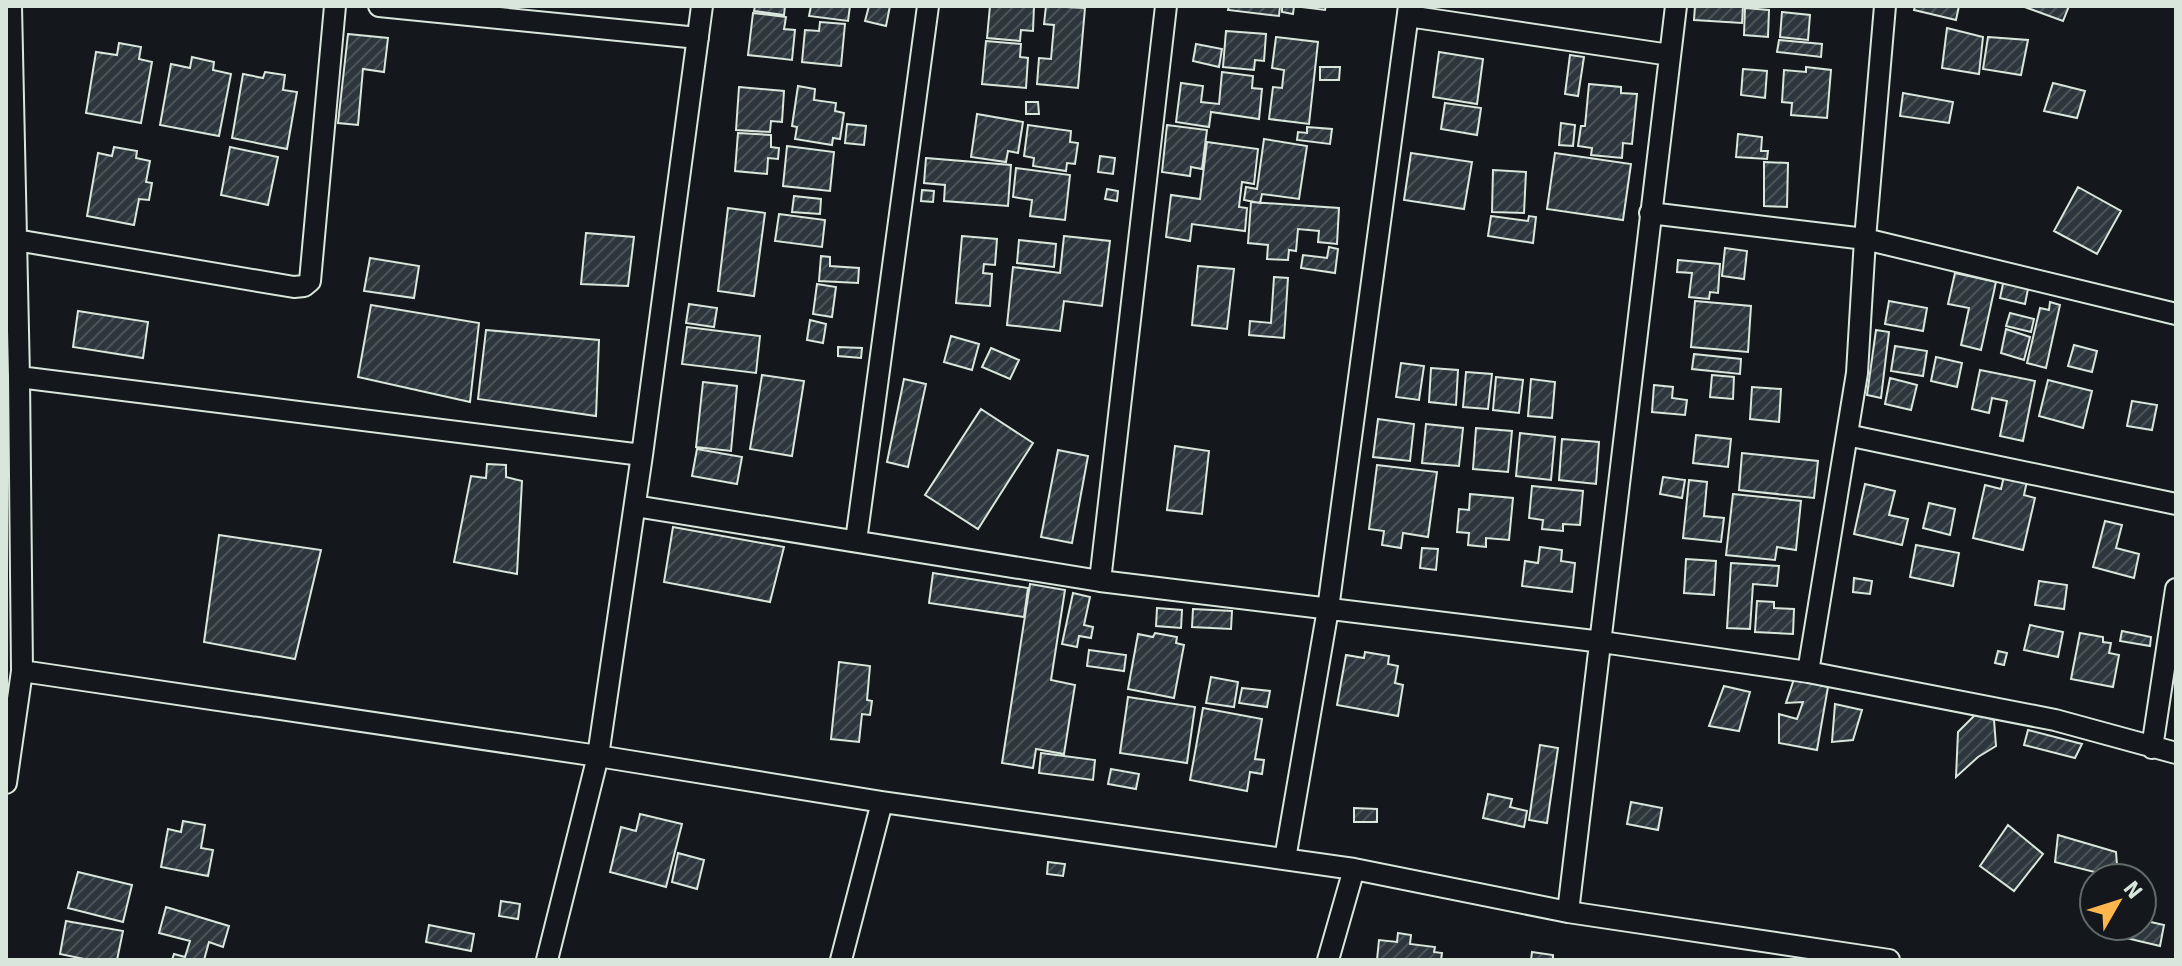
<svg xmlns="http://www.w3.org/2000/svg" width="2182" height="966" font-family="Signika,sans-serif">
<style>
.building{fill:url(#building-hatch);stroke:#d8e6dc;stroke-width:2}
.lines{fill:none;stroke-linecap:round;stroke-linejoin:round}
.street-casing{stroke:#d8e6dc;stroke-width:24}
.street{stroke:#14181c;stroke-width:20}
</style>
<defs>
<pattern id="building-hatch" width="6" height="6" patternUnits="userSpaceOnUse" patternTransform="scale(2)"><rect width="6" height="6" fill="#2c363c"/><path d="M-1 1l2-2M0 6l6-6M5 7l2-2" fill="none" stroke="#4a5358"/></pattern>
</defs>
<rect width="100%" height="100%" fill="#14181c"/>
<path class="building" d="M755 6H785L784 15 754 11Z
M811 6H850L848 21 809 16Z
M869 6H890L886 26 865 21Z
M990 6H1034L1033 31 1021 30 1020 41 987 38Z
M1046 6 1085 8 1078 88 1037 84 1039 58 1051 59 1054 25 1044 24Z
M1229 6H1280L1279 16 1228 10Z
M1282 6H1326L1325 10 1294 6 1293 14 1282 12Z
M1695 6H1743L1742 23 1694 20Z
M1915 6H1959L1956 20 1914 10Z
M2022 6H2069L2063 21Z
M1745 8 1769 10 1768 37 1744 35Z
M1782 12 1810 15 1808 40 1780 37Z
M753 13 786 17 784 29 795 30 792 60 748 55Z
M820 22 845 24 841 66 802 62 805 30 819 31Z
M1947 28 1983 37 1979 74 1942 68Z
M1226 31 1266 34 1264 61 1255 60 1254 70 1223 67Z
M348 34 388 38 384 72 363 69 358 125 338 123Z
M1276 37 1318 42 1309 124 1269 119 1273 87 1282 88 1284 70 1272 68Z
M1988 37 2028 40 2021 75 1983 69Z
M1779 40 1822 44 1821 57 1777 52Z
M986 41 1021 44 1020 57 1028 58 1026 88 982 84Z
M119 43 141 47 139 59 152 62 141 123 86 113 96 52 117 55Z
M1196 44 1222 49 1219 67 1193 61Z
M1439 52 1483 59 1477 104 1433 97Z
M1570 55 1584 57 1578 96 1565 94Z
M192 57 214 62 213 70 231 74 219 136 160 125 171 64 190 68Z
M1320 67H1340L1339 80H1320Z
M1806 67 1831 70 1827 118 1791 115 1792 103 1782 102 1784 70 1806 72Z
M1743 69 1767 71 1765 98 1741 95Z
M265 72 285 75 283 90 297 92 287 149 232 138 243 74 263 78Z
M1222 72 1253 76 1252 88 1262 89 1259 119 1211 112 1209 127 1176 122 1181 83 1203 86 1201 102 1219 104Z
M2053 83 2085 91 2077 118 2044 111Z
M1589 84 1621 87V93L1637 94 1632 144 1623 143 1622 158 1591 155 1592 148 1578 146 1581 126H1585Z
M798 86 815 89 814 100 836 103 835 111 844 113 840 139 833 138 832 145 795 139 797 127 792 126Z
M739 87 784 91 782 122 771 121 770 132 736 130Z
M1903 93 1953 102 1949 123 1900 116Z
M1026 102H1038L1039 114H1026Z
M1445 103 1481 108 1477 135 1441 129Z
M977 114 1023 122 1018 153 1008 151 1006 162 971 157Z
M1561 123 1575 125 1573 146 1559 145Z
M847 124 866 126 864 145 845 143Z
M1028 125 1071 131 1070 142 1078 143 1075 164 1067 163 1066 171 1033 166 1034 158 1024 156Z
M1167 125 1207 130 1202 169 1191 167 1190 176 1162 172Z
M1307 127 1332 129 1330 144 1297 140 1298 132 1307 133Z
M738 133 771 135V147L779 148 778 159 768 158 767 174 735 171Z
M1738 134 1762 137 1761 151H1768L1767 159 1736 157Z
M1264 139 1307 146 1299 199 1262 194 1260 203 1244 200 1246 187 1257 189Z
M1207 142 1258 149 1254 184 1242 182 1239 207 1247 208 1245 231 1192 224 1190 241 1166 237 1171 195 1200 199Z
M787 146 834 152 830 191 783 186Z
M114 147 137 151 136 158 150 161 146 182 152 183 149 200 139 199 134 225 87 216 98 153 112 156Z
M230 147 278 157 268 205 221 195Z
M1411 153 1472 162 1464 209 1404 200Z
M1555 153 1631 164 1623 220 1547 209Z
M1100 156 1115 158 1113 174 1098 172Z
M926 158 1011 165 1008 206 944 201 945 185 924 183Z
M1764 162 1788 163 1787 207 1764 206Z
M1016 168 1070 175 1065 220 1030 216 1032 200 1013 197Z
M1493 170 1526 172 1524 213 1492 212Z
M2078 187 2121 211 2097 254 2054 231Z
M1107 189 1118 191 1117 201 1105 199Z
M922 190 934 191 933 202 921 201Z
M794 196 821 199 820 214 792 212Z
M1251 202 1339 208 1337 244 1318 242 1319 231 1298 229 1296 251 1289 250 1288 260 1267 259 1268 245 1248 243Z
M728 208 765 213 754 296 718 291Z
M779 214 825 220 822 247 775 241Z
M1491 216 1528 221 1529 216 1536 217 1533 243 1488 236Z
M586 233 634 237 628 286 581 284Z
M962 236 997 239 995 265 984 264 983 273 992 274 990 306 956 303Z
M1064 236 1110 241 1102 306 1064 301 1060 331 1007 325 1013 267 1060 273Z
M1019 240 1056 244 1054 267 1017 263Z
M1329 247 1338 249 1335 273 1301 268 1303 255 1327 258Z
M1725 248 1747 251 1744 279 1722 276Z
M821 256 830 257V266L859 268 858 283 819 281Z
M370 258 419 266 414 298 364 291Z
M1678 260 1720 264 1718 293 1710 292 1709 299 1689 297 1692 273 1677 272Z
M1198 266 1234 269 1227 329 1192 325Z
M1955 273 1996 282 1981 350 1961 345 1969 308 1948 304Z
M1274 277 1288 278 1284 338 1249 335 1250 321 1271 323Z
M2004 279 2029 284 2025 304 2000 298Z
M817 284 836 287 832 317 813 314Z
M1695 301 1751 306 1748 352 1691 347Z
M1889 301 1927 308 1923 331 1885 324Z
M2050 302 2060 305 2046 368 2027 363 2040 308 2049 310Z
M689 304 717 308 714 327 686 323Z
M371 305 479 323 470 402 358 377Z
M78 311 148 322 143 358 73 347Z
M2010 313 2034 319 2031 332 2006 326Z
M810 320 826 324 823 343 807 340Z
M687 327 760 336 756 373 682 364Z
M2006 329 2030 337 2024 360 2001 353Z
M486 330 599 340 596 416 478 399Z
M1876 330 1889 332 1881 398 1867 395Z
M951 336 979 344 972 370 944 362Z
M2074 345 2097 351 2092 372 2068 366Z
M1895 346 1927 351 1923 376 1891 371Z
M838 347 862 348 861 358 838 356Z
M991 348 1019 360 1010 379 982 367Z
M1694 354 1741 359 1740 374 1692 369Z
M1936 357 1962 363 1957 387 1931 381Z
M1401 363 1424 366 1419 400 1396 397Z
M1431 368 1458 370 1456 405 1429 402Z
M1980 370 2035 381 2023 441 2000 436 2007 401 1992 398 1989 413 1972 409Z
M1466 372 1492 374 1488 409 1463 407Z
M762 375 804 381 792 456 750 449Z
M1712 375 1734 377 1733 399 1710 397Z
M1496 377 1523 380 1519 413 1493 410Z
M1890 378 1917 385 1911 410 1885 404Z
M904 379 926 384 908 467 887 462Z
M1531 379 1555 382 1552 418 1528 416Z
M2048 380 2092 391 2083 428 2039 416Z
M703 382 737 386 731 451 696 447Z
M1654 385 1673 387 1672 398 1687 400 1685 415 1652 412Z
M1752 387 1781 389 1779 422 1750 419Z
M2132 401 2157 405 2152 430 2127 426Z
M981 409 1033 443 978 529 925 495Z
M1378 419 1414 424 1410 461 1373 457Z
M1426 424 1463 428 1459 466 1422 463Z
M1476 428 1512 431 1508 472 1473 469Z
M1520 433 1555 437 1551 480 1516 476Z
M1696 435 1731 439 1728 467 1693 463Z
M1562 439 1599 442 1596 484 1559 480Z
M1175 446 1209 451 1202 514 1167 510Z
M697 449 742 457 737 484 692 476Z
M1058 450 1088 456 1072 543 1041 537Z
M1742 453 1818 461 1814 498 1739 490Z
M487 464 506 465V477L522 481 517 574 454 562 471 476 486 478Z
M1377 465 1437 472 1428 537 1403 533 1401 548 1382 545 1384 531 1369 529Z
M2004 476 2027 481 2024 495 2035 498 2023 550 1973 538 1985 485 2001 489Z
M1663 477 1685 480 1682 498 1660 494Z
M1689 480 1707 482 1704 516 1724 518 1721 542 1683 538Z
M1865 484 1895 491 1889 515 1908 519 1902 545 1854 534Z
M1532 486 1583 491 1580 525 1563 524V531L1542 529 1543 520 1529 518Z
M1470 494 1513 498 1509 540 1486 538V547L1468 545 1469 533 1457 532 1459 509 1469 510Z
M1733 494 1801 501 1796 550 1777 547 1775 560 1726 555Z
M1929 503 1955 509 1950 535 1923 528Z
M2105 521 2122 525 2116 548 2139 554 2134 578 2093 567Z
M673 527 784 547 770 602 664 582Z
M219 535 321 550 295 659 204 642Z
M1916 545 1959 553 1953 586 1910 577Z
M1540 547 1562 550 1561 561 1575 563 1572 592 1522 586 1525 561 1538 563Z
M1422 548 1438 549 1436 570 1420 568Z
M1686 559 1716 561 1714 595 1684 593Z
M1731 563 1779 566 1777 586 1753 584 1750 629 1727 628Z
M933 573 1028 588 1024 617 929 603Z
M1854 578 1872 581 1870 594 1853 592Z
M2039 581 2067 585 2064 609 2035 605Z
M1030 584 1065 590 1051 680 1075 685 1064 754 1036 749 1033 768 1002 763Z
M1073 593 1090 597 1084 625 1093 627 1091 638 1079 636 1077 647 1062 644Z
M1757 601 1774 602V608L1794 609 1793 634 1755 632Z
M1157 608 1182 610 1181 628 1156 626Z
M1193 609 1232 611 1231 629 1192 627Z
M2030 625 2063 632 2058 657 2024 650Z
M2122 631 2151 637 2150 646 2120 641Z
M1155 633 1177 637 1176 643 1184 645 1174 698 1128 689 1138 634 1153 637Z
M2080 633 2103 637V642L2111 643 2109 653 2119 655 2113 687 2071 679Z
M1089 650 1126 655 1124 671 1087 666Z
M1998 651 2007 653 2004 665 1995 663Z
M1365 652 1389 656 1388 664 1398 666 1395 683 1403 685 1398 716 1337 705 1346 655 1364 658Z
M839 662 870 666 867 700 872 701 870 715 862 714 859 742 831 739Z
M1211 677 1238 682 1234 707 1206 703Z
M1794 679 1828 687 1817 750 1779 743V714L1797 719 1803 702 1786 703Z
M1724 686 1750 692 1739 731 1709 726Z
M1242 688 1270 691 1267 707 1239 703Z
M1128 697 1195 707 1187 763 1120 753Z
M1835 704 1862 710 1853 740 1832 742Z
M1203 708 1262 719 1255 759 1264 760 1262 774 1250 772 1247 791 1190 780Z
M1977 713 1994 720 1996 746 1978 757 1956 777 1958 732Z
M2028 730 2082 744 2075 758 2024 745Z
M1540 745 1558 748 1547 823 1529 820Z
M1041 753 1095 760 1093 780 1039 773Z
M1111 769 1139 774 1136 789 1108 784Z
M1488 794 1512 799 1510 807 1527 811 1524 827 1483 818Z
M1631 802 1662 808 1658 830 1627 824Z
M1354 808 1377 809V822H1354Z
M640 814 682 824 666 887 610 872 621 827 636 831Z
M183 821 205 825 201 848 213 850 208 876 161 867 168 829 181 832Z
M2008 825 2043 854 2014 891 1980 866Z
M2058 835 2116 852 2118 878 2055 862Z
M678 853 704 860 697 889 672 882Z
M1048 862 1065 864 1063 876 1047 874Z
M78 872 132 885 123 922 68 908Z
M2087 895 2094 896V916L2083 915Z
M501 901 520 904 518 919 499 916Z
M166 907 229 926 223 947 209 942 204 960H172L174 954 185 957 190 941 159 933Z
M2142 920 2164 925 2160 946 2122 937 2125 926H2142Z
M66 921 123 931 117 960H89L60 954Z
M429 925 474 934 471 951 426 942Z
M1398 933 1411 935 1410 944 1435 947 1434 952 1442 953 1441 960H1377L1379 940 1397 942Z
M1532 952 1553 955V959L1560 960H1531Z"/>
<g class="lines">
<defs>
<path id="street" d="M379 6 698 38
M1408 16 1670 55
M1650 213 1865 239 2176 314
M16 240 294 287 304 286 310 281 335 6
M19 377 642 455
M1847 435 2176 504
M635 506 1100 581 1602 642 1808 672 2055 720 2176 753
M856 541 928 6
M1100 581 1166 6
M22 671 598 756 882 802 1354 869 1568 912 1889 960
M1808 672 1857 373 1865 239 1885 6
M2152 748 2176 589
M6 783 22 671 19 377 11 6
M1285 859 1328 609 1409 6
M1568 912 1676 6
M547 960 598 756 642 455 702 6
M841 960 882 802
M1328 960 1354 869"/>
</defs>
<use href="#street" class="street-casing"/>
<use href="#street" class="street"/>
</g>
<rect width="2182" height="966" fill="none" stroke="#d8e6dc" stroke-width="16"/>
<g transform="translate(2118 902) rotate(51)"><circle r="38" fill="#14181c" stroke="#626a69" stroke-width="2"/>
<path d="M0-6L14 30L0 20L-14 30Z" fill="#ffb74d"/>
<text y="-12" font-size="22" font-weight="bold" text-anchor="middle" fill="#d8e6dc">N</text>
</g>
</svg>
